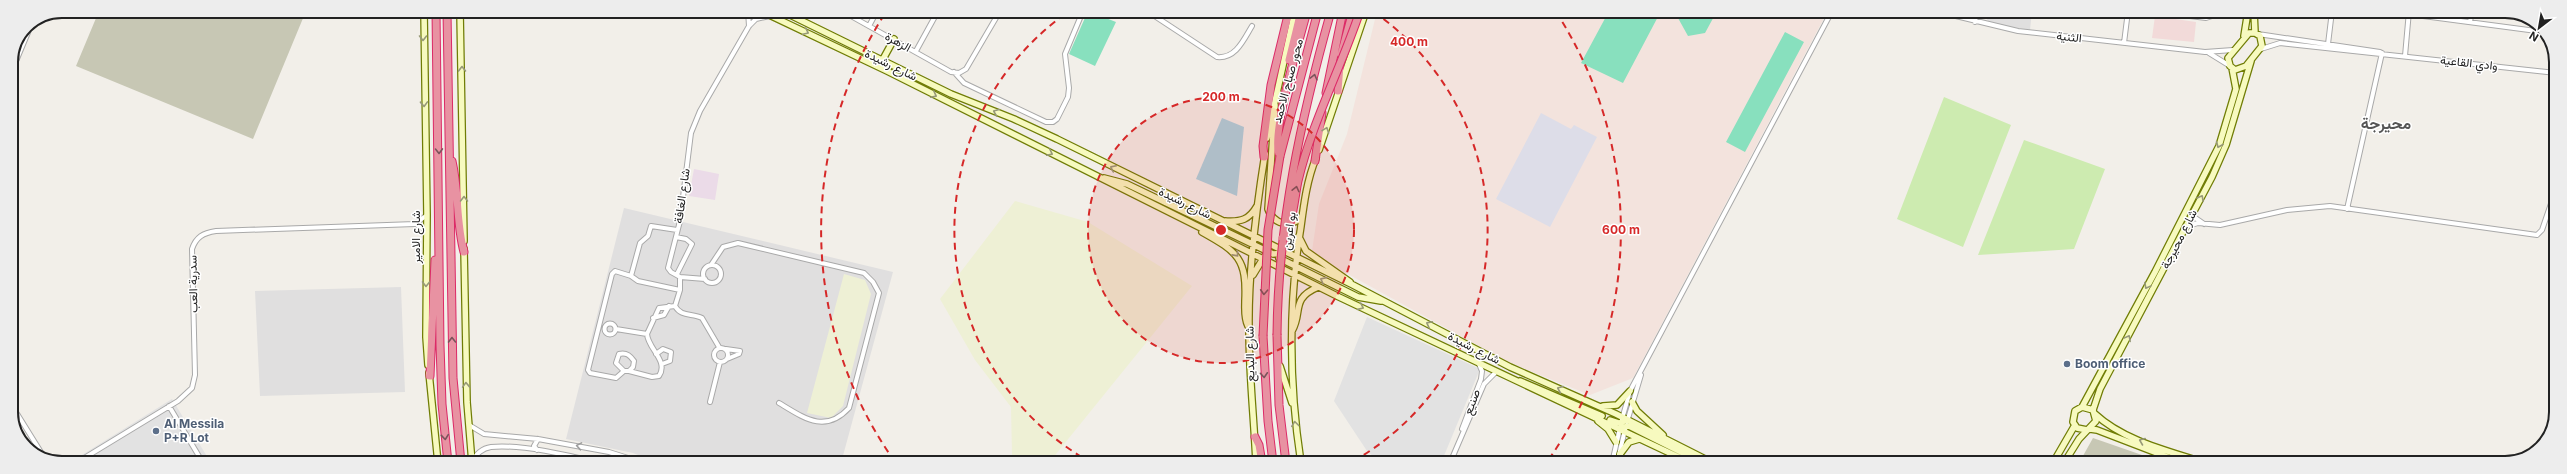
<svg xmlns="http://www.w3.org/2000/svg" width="2567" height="474" font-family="Inter,Vazirmatn,sans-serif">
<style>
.residential{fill:#e0dfdf}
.commercial{fill:#f2dad9}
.industrial{fill:#ebdbe8}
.military{fill:#f3e3dd}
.construction{fill:#c7c7b4}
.farmland{fill:#eef0d5}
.grass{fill:#cdebb0}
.pitch{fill:#88e0be}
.parking{fill:#e2e2e2}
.plaza{fill:#dddde8}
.water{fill:#aad3df}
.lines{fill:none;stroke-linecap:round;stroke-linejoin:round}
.street-casing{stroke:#a9a9a9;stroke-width:6}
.secondary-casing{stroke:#707d05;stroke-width:8}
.highway-casing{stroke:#dc2a67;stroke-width:9}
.street{stroke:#fff;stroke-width:4}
.secondary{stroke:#f7fabf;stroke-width:5.5}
.highway{stroke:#e892a2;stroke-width:7}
.highway-bridge-casing{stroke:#dc2a67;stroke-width:9;stroke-linecap:butt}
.highway-bridge{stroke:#e892a2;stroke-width:7}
.oneway{stroke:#979978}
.oneway2{stroke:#7b545c}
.oneway3{stroke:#9c9c9c}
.ring{fill:none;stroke:#d62828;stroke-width:2;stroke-dasharray:7 5}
.service-dot{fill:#5c6f8a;stroke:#fff;stroke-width:1.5}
.labels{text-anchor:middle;stroke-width:3;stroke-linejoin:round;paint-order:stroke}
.street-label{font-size:12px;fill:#222;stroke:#fff}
.service-label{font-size:12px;font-weight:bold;fill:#4e5e75;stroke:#fff;text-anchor:start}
.district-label{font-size:16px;font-weight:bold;fill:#555;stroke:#fff}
.rim{fill:none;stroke:#222;stroke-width:2}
.centre{fill:#d62828;stroke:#fff;stroke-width:2}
.ring-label{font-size:12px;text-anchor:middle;font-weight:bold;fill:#d62828;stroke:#fff;stroke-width:3;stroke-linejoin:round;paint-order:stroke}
</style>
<rect width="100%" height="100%" fill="#f2efe9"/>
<path class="residential" d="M1980 11H2032L2030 30 1990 23Z
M624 208 893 272 841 463H658L633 453 566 439Z
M401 287 405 392 260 396 255 291Z"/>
<path class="commercial" d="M2155 16 2196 22 2194 42 2152 38Z"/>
<path class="industrial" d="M694 169 719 174 715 200 689 196Z"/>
<path class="military" d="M1377 11H1819L1823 20 1633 378 1590 395 1508 362 1315 256 1312 251 1319 204 1347 134Z"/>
<path class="construction" d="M99 11H306L253 139 76 66Z
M2093 438 2165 463H2079Z"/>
<path class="farmland" d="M1015 201 1088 222 1192 286 1052 459 1012 455 1011 407 975 360 940 299Z
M844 274 865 280 871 294 843 406 831 418 807 413Z"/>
<path class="grass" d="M1944 97 2011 125 1963 247 1897 219Z
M2024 140 2105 169 2074 249 1978 255Z"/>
<path class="pitch" d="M1088 11 1116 22 1095 66 1069 54Z
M1609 11H1661L1623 83 1581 63Z
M1682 11H1717L1705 33 1688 36 1678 18Z
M1785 32 1804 42 1745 152 1726 142Z"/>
<path class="parking" d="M1367 317 1480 369 1441 463H1381L1367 451 1334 401Z
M172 399 211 463H69Z"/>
<path class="plaza" d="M1541 113 1571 129 1574 125 1597 137 1550 227 1496 199Z"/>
<path class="water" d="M1222 118 1244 127 1237 196 1196 179Z"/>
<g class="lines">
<defs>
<path id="street" d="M748 11 749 26
M842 11 951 72 959 73 966 69 1000 11
M1147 11 1217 57C1236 59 1244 39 1252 26
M1935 11 2018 31 2205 52 2233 50
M2150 11 2206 18 2212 16 2214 11
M2408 14 2544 32
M1975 22 1977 11
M2470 22 2472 11
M869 26 877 11
M2258 34 2380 52
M2124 43 2128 11
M2328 44 2332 11
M2261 49 2280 43 2556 73
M916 51 938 11
M2209 53 2230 66
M2405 56 2409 11
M954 72 964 83 1046 122H1053L1057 119 1068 97 1069 88 1065 54 1083 11
M11 73 32 23
M2347 209 2382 53
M2191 215 2204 224
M416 224 427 231
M2185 227 2198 223 2220 225 2287 210 2330 206 2537 235 2542 230 2556 189
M677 230 651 226 648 236 640 243 631 276 638 281 680 290
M676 237 686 239 692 244 677 274
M711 265 723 247 738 243 864 273 873 282 879 293 849 408C825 434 804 418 779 403
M703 274a9 9 0 1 1 18 0a9 9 0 1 1-18 0Z
M680 277 705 279
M653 318 664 315 669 306
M604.5 329a5.5 5.5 0 1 1 11 0a5.5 5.5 0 1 1-11 0Z
M616 329 647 334
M719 347 702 318C692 313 681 317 675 306L680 290V277L671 272 668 268 680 221 691 133 700 111 749 26 756 19 770 16
M714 355a7 7 0 1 1 14 0a7 7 0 1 1-14 0Z
M726 349 740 351 739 354 727 359
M656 354 663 349 671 352 670 361 662 364
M624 371 616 363 619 354C626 352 630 355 634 361L633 367 629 371H624L616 378 590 373 588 370 612 274 615 271 631 276
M629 371 652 377 659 376C669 361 648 349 647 334L659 308 675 306
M710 402 720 362
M11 404 44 457
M169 406 203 463
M1622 419 1630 391 1832 11
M1627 422 1641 375
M469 425 484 434 538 439 609 452 644 463
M1462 429 1481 379 1482 371 1479 364
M537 450 534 446 538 439
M473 462C475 454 483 448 491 447 520 444 570 455 599 463
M76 463 178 401 192 388 195 375 192 249C196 237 203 233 216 231L415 224 427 215
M1450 463 1484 384 1495 373
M1612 463 1620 428
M1617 463 1625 430"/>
<path id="secondary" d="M424 11 427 215 426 337 428 365
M460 11 464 241
M761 11 887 71 1339 297 1691 463
M782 11 951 94 1014 119 1057 139 1353 285 1510 367 1616 414 1713 463
M2254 11 2255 33
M2249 33H2255L2260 36 2262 46 2246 66 2235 70 2230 66 2228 58Z
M2244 36 2248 11
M882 61 894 39
M1275 105 1268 209C1274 225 1290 228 1302 217
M1267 138 1295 11
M1319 150 1366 11
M1104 178 1127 184 1273 254C1285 254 1292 246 1298 237
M1225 221C1241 222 1249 220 1257 206
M1202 232C1238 252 1247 259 1245 301 1245 310 1244 318 1248 326
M1300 239 1306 251 1350 282
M464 249 467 402 472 463
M1279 258 1358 297 1381 301
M1253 275 1264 257
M1292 331C1303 312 1290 299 1318 287
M1280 366 1292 403
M429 373 438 463
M1520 381 1602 416
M1632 402 1637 411 1663 435
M1603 406 1617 405 1630 391
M2082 407 2155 272 2219 146 2236 89 2232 68
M2093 410 2100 389 2212 177 2226 145 2251 61
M2095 414C2124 441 2169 451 2205 463
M1610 420 1619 423 1628 420
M1598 421 1608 429 1616 442
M1620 428 1629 426 1697 460 1707 461
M2090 429 2097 430 2183 463
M1620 454 1629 442 1639 439
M1256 463C1254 418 1249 374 1249 330 1248 273 1256 210 1265 154
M1301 463C1289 384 1288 305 1301 226 1304 203 1307 180 1316 158
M2053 463 2075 425
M2064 463 2079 439 2096 421 2093 410 2082 407 2075 411 2073 422 2077 428 2087 430"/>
<path id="highway" d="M436 11 440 345 442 404 448 463
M447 11 453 378 461 463
M1341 55 1353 11
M1289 60 1301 11
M1338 91 1340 65
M1326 93 1343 11
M1279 154C1271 133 1300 38 1307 11
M1280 156 1318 11
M1264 157 1263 146 1271 85 1289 11
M452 161C459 191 456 222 464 252
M1315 161 1322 113
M1277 335 1279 405 1286 463
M1263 336 1268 421 1273 463
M430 376 435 260
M1255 437 1259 445 1262 463"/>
</defs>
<use href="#street" class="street-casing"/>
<use href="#secondary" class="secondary-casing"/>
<use href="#highway" class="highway-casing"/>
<use href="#street" class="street"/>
<use href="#secondary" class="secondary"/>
<use href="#highway" class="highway"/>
<defs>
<path id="highway-bridge" d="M1282 238C1292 232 1295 194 1298 181 1312 122 1341 68 1360 11
M1277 335C1278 223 1301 118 1331 11
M1263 336 1268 230 1280 156"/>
</defs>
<use href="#highway-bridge" class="highway-bridge-casing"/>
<use href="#highway-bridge" class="highway-bridge"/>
</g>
<defs><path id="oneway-chevron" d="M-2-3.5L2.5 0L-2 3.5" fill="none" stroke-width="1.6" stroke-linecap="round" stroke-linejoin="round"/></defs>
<g class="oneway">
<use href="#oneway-chevron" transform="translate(806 32) rotate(25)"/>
<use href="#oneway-chevron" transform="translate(423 38) rotate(90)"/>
<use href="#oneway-chevron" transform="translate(462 69) rotate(-91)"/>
<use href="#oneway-chevron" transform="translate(934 95) rotate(27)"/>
<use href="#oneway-chevron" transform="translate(424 104) rotate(88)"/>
<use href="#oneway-chevron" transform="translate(996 112) rotate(-158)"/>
<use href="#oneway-chevron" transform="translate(1326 130) rotate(-70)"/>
<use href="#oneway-chevron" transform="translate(2219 145) rotate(113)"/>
<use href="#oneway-chevron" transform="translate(1050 153) rotate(26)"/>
<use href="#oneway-chevron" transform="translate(1113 168) rotate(-154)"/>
<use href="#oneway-chevron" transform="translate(2201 198) rotate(-61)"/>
<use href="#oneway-chevron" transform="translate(464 199) rotate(-90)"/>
<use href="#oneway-chevron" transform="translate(1236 254) rotate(48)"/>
<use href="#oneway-chevron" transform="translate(1323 280) rotate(-153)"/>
<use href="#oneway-chevron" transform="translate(426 284) rotate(91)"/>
<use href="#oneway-chevron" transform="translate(2147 286) rotate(118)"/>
<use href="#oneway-chevron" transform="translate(1361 307) rotate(24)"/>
<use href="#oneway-chevron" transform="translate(1429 324) rotate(-153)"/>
<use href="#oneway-chevron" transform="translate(2128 338) rotate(-62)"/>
<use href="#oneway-chevron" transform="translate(466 385) rotate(-92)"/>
<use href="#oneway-chevron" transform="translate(1560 389) rotate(-157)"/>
<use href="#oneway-chevron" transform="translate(1295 424) rotate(-97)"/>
<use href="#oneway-chevron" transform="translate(2142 441) rotate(-158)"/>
</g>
<g class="oneway2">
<use href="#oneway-chevron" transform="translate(1314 77) rotate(-76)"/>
<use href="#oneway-chevron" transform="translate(439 151) rotate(89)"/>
<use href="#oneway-chevron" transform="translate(1296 189) rotate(-77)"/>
<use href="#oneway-chevron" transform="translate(1264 292) rotate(93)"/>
<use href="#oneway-chevron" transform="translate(452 340) rotate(-91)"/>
<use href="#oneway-chevron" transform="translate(1264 375) rotate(86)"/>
<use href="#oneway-chevron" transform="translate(445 437) rotate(84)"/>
</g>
<use class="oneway3" href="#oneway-chevron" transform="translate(579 446) rotate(-170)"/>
<circle cx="1221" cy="230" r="133" fill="#d62828" fill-opacity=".12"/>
<g class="ring">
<circle cx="1221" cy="230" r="133"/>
<path d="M1092 463A266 266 0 0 1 1068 12M1374 12A266 266 0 0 1 1350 463"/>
<path d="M895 462A400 400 0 0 1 886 12M1556 12A400 400 0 0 1 1547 462"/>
</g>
<g class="service-dot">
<circle cx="2067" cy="364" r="4"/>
<circle cx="156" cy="431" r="4"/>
</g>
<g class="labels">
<g class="street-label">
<text transform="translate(2069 37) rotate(6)" y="4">الثنية</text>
<text transform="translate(898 42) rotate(29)" y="4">الزهرة</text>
<text transform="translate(2469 63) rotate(6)" y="4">وادي القاعية</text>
<text transform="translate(891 65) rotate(26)" y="4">شارع رشيدة</text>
<text transform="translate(1288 81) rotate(-75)" y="4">محور صباح الاحمد</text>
<text transform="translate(682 196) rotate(-82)" y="4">شارع الغافة</text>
<text transform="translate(1185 203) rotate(26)" y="4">شارع رشيدة</text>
<text transform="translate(1289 231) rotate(-82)" y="4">بو اعرين</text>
<text transform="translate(416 237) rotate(-90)" y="4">شارع الامير</text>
<text transform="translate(2179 239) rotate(-63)" y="4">شارع محيرجة</text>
<text transform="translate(193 284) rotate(-91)" y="4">سدرية العب</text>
<text transform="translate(1474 348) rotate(27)" y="4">شارع رشيدة</text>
<text transform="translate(1250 354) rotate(-91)" y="4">شارع البديع</text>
<text transform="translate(1472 402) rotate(-69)" y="4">صنيع</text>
</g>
<g class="service-label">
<text x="2075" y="368">Boom office</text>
<text x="164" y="428">Al Messila<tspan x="164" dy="14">P+R Lot</tspan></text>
</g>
<g class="district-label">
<text x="2386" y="129">محيرجة</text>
</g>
</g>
<path d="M0 0H2567V474H0ZM62 18H2505A44 44 0 0 1 2549 62V412A44 44 0 0 1 2505 456H62A44 44 0 0 1 18 412V62A44 44 0 0 1 62 18Z" fill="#ededed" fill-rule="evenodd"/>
<path class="rim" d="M62 18H2505A44 44 0 0 1 2549 62V412A44 44 0 0 1 2505 456H62A44 44 0 0 1 18 412V62A44 44 0 0 1 62 18Z"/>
<circle cx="1221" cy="230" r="6" class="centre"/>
<g class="ring-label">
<text x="1409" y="46">400 m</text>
<text x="1221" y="101">200 m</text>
<text x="1621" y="234">600 m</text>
</g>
<g transform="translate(2539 28) rotate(211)" stroke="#ffffff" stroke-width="3" paint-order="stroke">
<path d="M0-3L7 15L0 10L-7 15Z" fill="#222222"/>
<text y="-6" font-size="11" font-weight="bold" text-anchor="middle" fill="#222222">N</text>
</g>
</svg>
